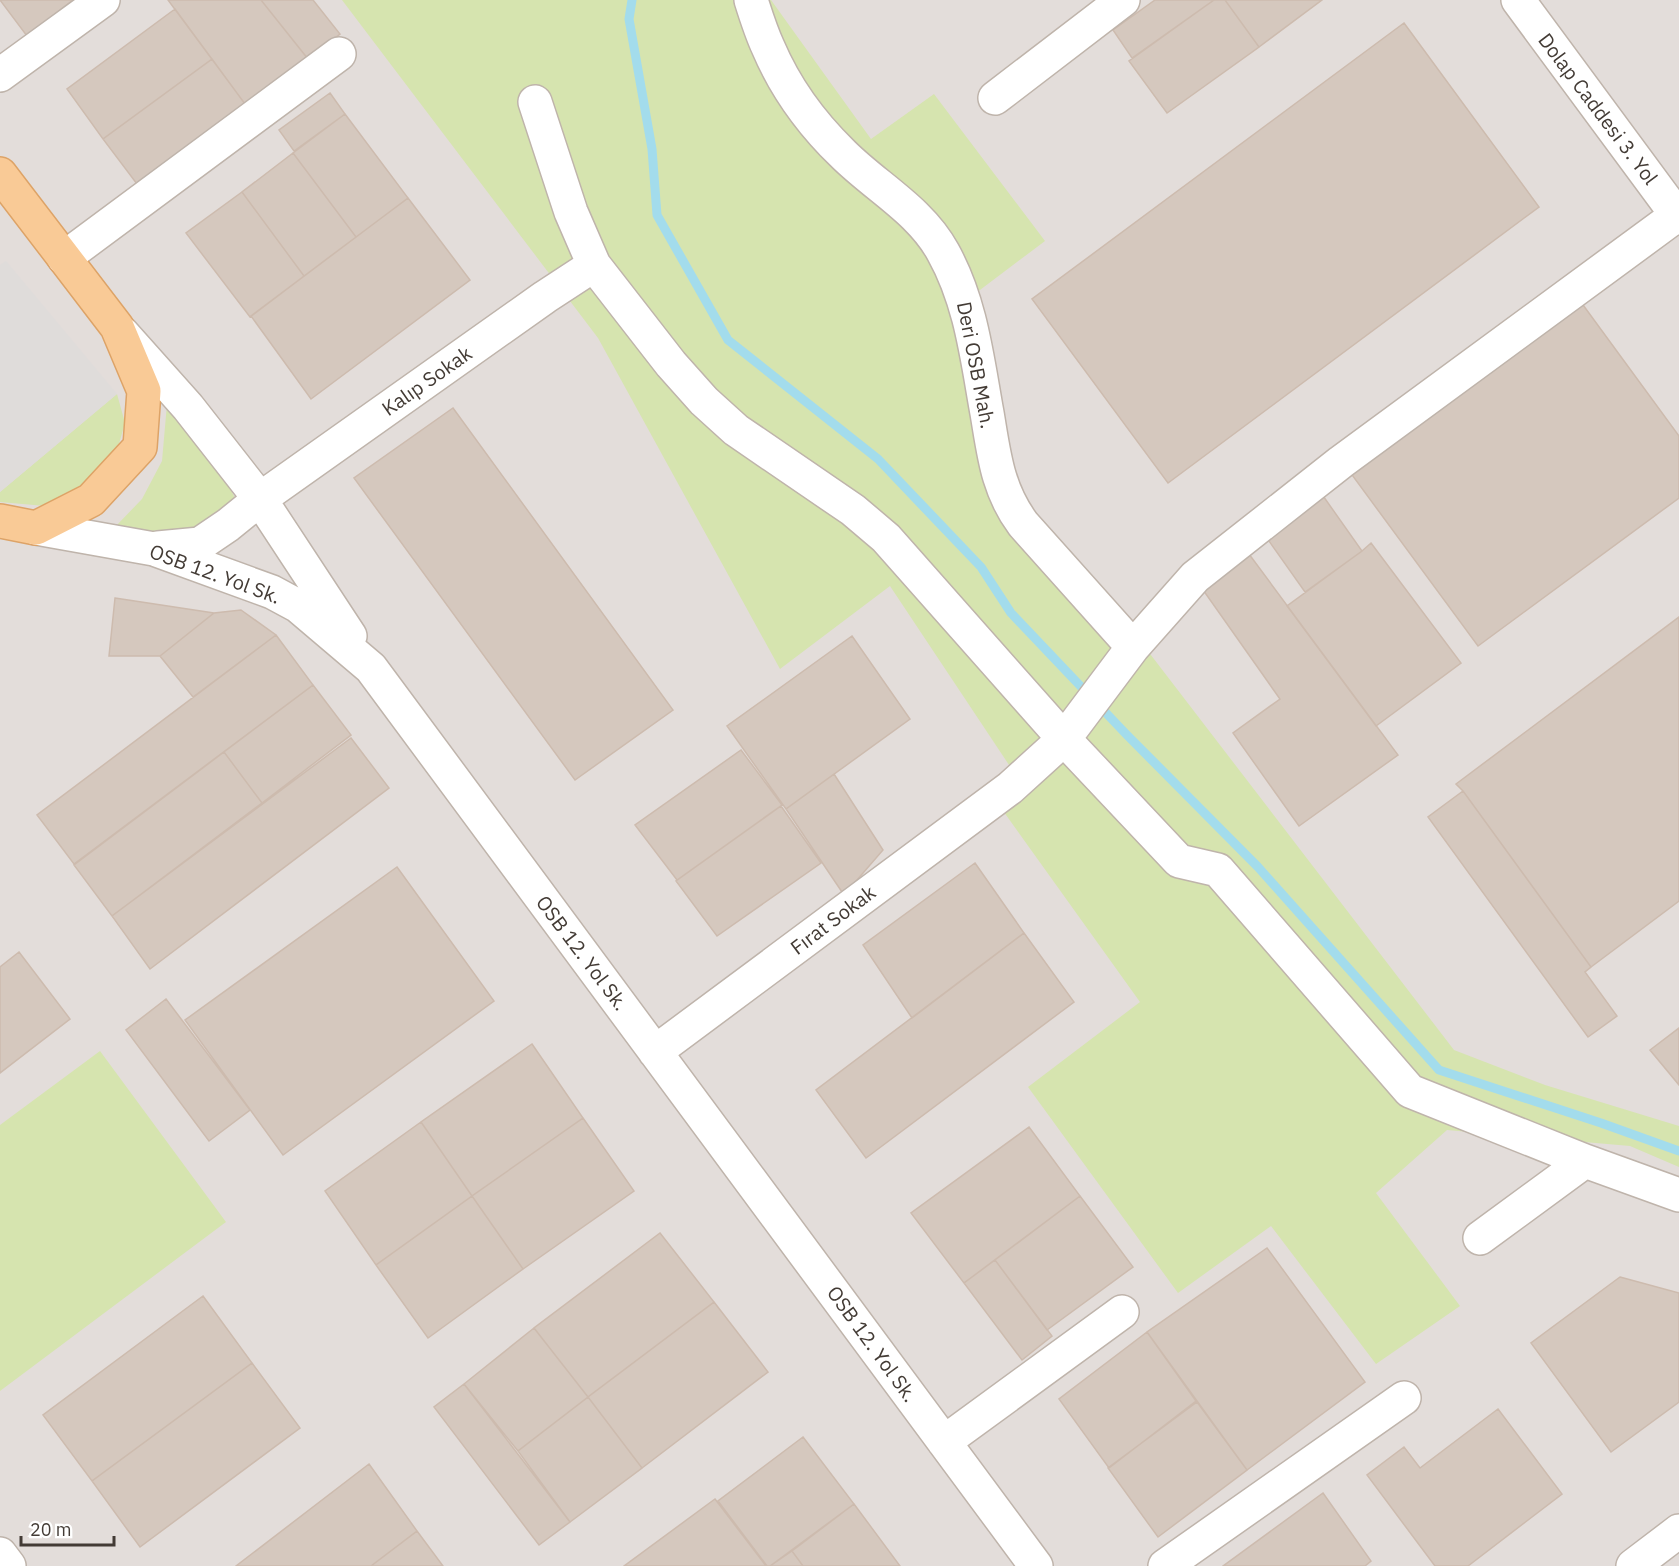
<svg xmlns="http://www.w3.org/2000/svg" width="1679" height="1566" font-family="'IBM Plex Sans',sans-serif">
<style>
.industrial{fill:#e3ddda}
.green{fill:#d6e4af}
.parking{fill:#dfdcda}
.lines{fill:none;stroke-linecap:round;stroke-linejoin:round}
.stream{stroke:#a3dcec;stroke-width:9}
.building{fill:#d5c8be;stroke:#cdbbae;stroke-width:1.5}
.minor-casing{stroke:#bfb4ab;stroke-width:36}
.major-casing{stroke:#dda367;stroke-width:36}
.minor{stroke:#fff;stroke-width:33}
.major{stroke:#f9ca96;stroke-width:33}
.labels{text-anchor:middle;stroke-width:5;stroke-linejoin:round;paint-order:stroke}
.street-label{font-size:20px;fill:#433b35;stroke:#fff}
</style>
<rect width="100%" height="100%" fill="#f1ebe5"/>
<path class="industrial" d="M0 0H1679V1566H0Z"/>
<path class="green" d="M342 0H771L871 139 934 94 1045 241 972 296 1003 474 1111 603 1454 1050 1545 1085 1679 1126V1167L1630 1146 1447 1130 1376 1193 1460 1306 1376 1364 1271 1226 1178 1293 1028 1087 1140 1002 1001 808 1027 792 890 586 780 669 598 338Z
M117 394 125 423 114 461 75 495 45 506 0 502V492Z
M167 404 222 473 236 500 205 532 143 534 115 527 142 499 162 461Z
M100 1051 226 1222 0 1391V1125Z"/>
<path class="parking" d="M6 261 117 394 0 492V265Z"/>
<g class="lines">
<path class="stream" d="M632 0 629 19 652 149 657 215 728 340 878 459 981 567 1011 613 1126 734 1258 867 1439 1070 1601 1123 1679 1151"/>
</g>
<path class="building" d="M0 0H73L27 36Z
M168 0H261L308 59 248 108Z
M261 0H313L340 34 308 59Z
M1155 0H1214L1132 58 1113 30Z
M1214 0H1225L1259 47 1167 113 1129 61Z
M1225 0H1322L1259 47Z
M175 9 212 59 103 139 67 89Z
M1404 23 1539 207 1168 483 1032 299Z
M212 59 248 108 140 188 103 139Z
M330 93 345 114 294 151 279 130Z
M345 114 408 198 356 237 293 153Z
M293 153 356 237 304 276 242 192Z
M242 192 304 276 250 317 186 233Z
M408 198 470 280 311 399 251 316Z
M1575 294 1679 436V498L1478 646 1344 464Z
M453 408 673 710 575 780 354 478Z
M1321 493 1362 551 1305 592 1264 534Z
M1371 543 1461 663 1376 726 1287 606 1362 551Z
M1243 546 1398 755 1299 826 1233 733 1280 699 1196 580Z
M115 598 214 613 160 656H109Z
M241 610 276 635 193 697 160 656 214 613Z
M1679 617V901L1591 967 1463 791 1456 784Z
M276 635 313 685 74 864 37 815Z
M852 636 910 719 786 809 727 726Z
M313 685 351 735 262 803 224 752Z
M351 738 389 788 150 969 112 916Z
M741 750 782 805 677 880 635 825Z
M224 752 262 803 112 916 74 865Z
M834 774 883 850 844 895 786 809Z
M1463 791 1591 967 1585 972 1617 1016 1588 1037 1428 817Z
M781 806 821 863 717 936 676 881Z
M975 863 1024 933 912 1018 863 945Z
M397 867 494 1001 283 1155 185 1020Z
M1024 933 1074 1002 866 1158 816 1090Z
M19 952 70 1019 0 1073V967Z
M166 999 250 1110 209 1141 126 1030Z
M1679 1028V1085L1650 1050Z
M532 1044 583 1118 472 1196 421 1122Z
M583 1118 634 1191 523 1269 472 1196Z
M421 1122 472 1196 376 1265 325 1191Z
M1029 1127 1080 1196 964 1283 911 1213Z
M472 1196 523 1269 428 1338 376 1265Z
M1080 1196 1133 1267 1047 1330 995 1260Z
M660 1233 714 1302 588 1397 534 1328Z
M1267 1248 1365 1382 1247 1470 1147 1332Z
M995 1260 1052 1336 1022 1360 964 1283Z
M1620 1277 1679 1293V1402L1611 1452 1531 1343Z
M203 1296 252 1363 92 1481 43 1415Z
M714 1302 768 1372 642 1468 588 1397Z
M534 1328 588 1397 518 1451 464 1384Z
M1147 1332 1196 1401 1109 1468 1059 1399Z
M252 1363 300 1428 140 1547 92 1481Z
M464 1384 570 1522 539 1545 434 1407Z
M588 1397 642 1468 570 1522 518 1451Z
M1197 1402 1247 1470 1158 1537 1108 1468Z
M1498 1409 1562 1494 1468 1566H1435L1367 1475 1404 1447 1420 1468Z
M803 1437 854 1504 770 1566H767L718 1501Z
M369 1464 417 1531 371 1566H236Z
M1323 1493 1371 1561 1365 1566H1223Z
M715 1499 766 1566H624Z
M854 1504 900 1566H803L792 1551Z
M417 1531 443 1566H371Z
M792 1551 803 1566H770Z"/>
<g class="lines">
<defs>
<path id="minor" d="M751 0C756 16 761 32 768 47 785 87 812 124 843 154 876 187 920 210 943 252 971 302 977 358 987 413 994 454 997 489 1023 524L1133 647
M1518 0 1679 218
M0 75 103 0
M995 98 1123 0
M535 102 571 212 594 265 671 364 704 401 736 430 853 510 886 538 1064 739 1179 861 1218 870 1410 1091 1585 1161
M64 258 339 54
M122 333 188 407 260 499 350 636
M36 528 154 549 272 592 298 606 371 668 1036 1566
M158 548 200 544 228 525 260 499 545 297 594 265
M655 1052 1010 788 1064 739 1133 647 1195 577 1341 462 1677 215
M1480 1238 1585 1161 1679 1195
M944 1442 1122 1312
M0 1554 9 1566
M1165 1566 1404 1398
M1633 1566 1679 1531"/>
<path id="major" d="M0 174 117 327 144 391 140 447 91 500 36 528 0 521"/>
</defs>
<use href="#minor" class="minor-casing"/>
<use href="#major" class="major-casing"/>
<use href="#minor" class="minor"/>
<use href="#major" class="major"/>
</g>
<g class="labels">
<g class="street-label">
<text transform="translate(1598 109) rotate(53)" y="7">Dolap Caddesi 3. Yol</text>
<text transform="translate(976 365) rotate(79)" y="7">Deri OSB Mah.</text>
<text transform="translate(427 381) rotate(-35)" y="7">Kalıp Sokak</text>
<text transform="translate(215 574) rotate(20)" y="7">OSB 12. Yol Sk.</text>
<text transform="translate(833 920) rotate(-37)" y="7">Fırat Sokak</text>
<text transform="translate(582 953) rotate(53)" y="7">OSB 12. Yol Sk.</text>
<text transform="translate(872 1344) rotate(54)" y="7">OSB 12. Yol Sk.</text>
</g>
</g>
<path d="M21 1536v9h93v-9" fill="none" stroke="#433b35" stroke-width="3"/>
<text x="30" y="1536" font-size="18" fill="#433b35" stroke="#ffffff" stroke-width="4.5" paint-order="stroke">20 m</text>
</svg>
